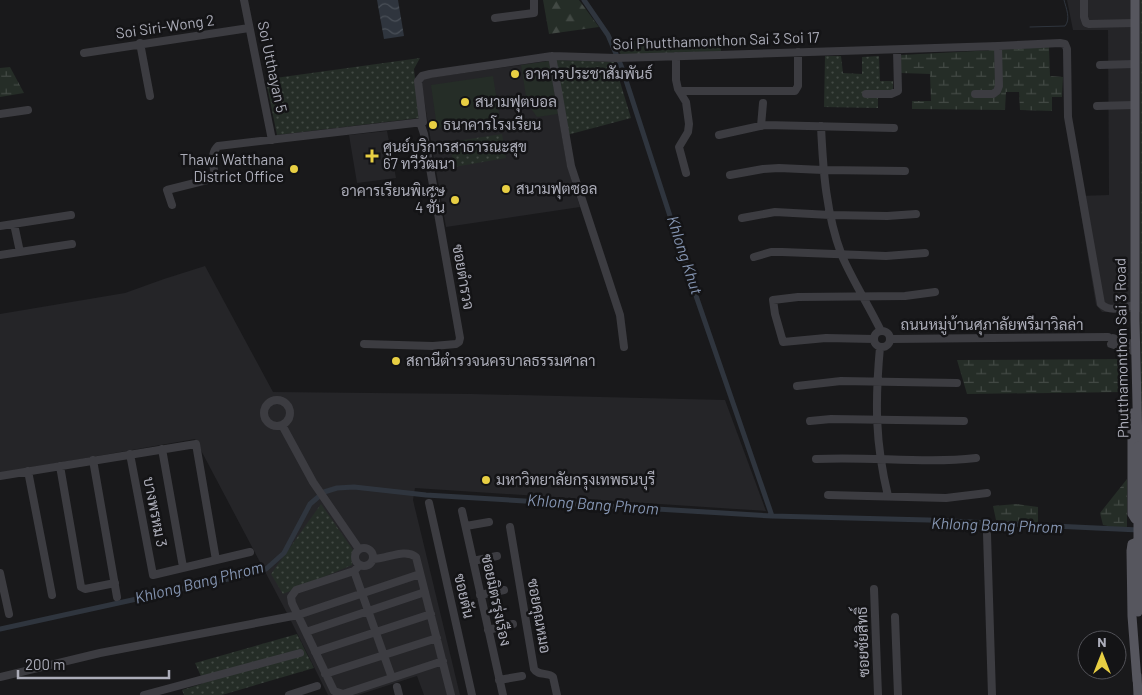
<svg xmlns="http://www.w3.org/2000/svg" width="1142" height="695" font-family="Barlow,Sarabun,sans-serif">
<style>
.built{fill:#252528}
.grass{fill:url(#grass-dots)}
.forest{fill:url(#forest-firs)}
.wetland{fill:url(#wetland-marsh)}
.garden{fill:#252d27}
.water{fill:url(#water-waves)}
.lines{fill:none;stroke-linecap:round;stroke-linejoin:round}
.stream{stroke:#2f353e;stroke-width:1}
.canal{stroke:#2f353e;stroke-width:5}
.minor{stroke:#3c3c41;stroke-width:8}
.major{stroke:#56565e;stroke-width:9}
.major-bridge{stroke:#56565e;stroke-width:9}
.poi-dot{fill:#e8cf43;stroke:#141416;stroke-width:2}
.labels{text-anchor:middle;stroke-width:5;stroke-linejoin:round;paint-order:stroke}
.street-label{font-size:15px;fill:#acadb9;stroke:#141416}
.poi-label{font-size:15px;fill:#acadb9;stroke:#141416;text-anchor:start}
.water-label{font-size:16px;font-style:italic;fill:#8595b2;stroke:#141416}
</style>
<defs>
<pattern id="grass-dots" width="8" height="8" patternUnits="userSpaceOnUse" patternTransform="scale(1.25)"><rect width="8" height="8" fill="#252d27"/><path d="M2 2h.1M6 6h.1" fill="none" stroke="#424944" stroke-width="1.8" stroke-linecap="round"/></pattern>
<pattern id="forest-firs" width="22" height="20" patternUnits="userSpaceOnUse" patternTransform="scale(1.25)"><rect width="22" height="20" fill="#252d27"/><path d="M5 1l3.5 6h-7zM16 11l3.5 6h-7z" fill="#424944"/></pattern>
<pattern id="wetland-marsh" width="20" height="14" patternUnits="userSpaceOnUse" patternTransform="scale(1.25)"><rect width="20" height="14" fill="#252d27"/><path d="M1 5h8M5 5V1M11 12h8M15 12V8" fill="none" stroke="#424944"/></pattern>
<pattern id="water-waves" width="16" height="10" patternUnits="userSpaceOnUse" patternTransform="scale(1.25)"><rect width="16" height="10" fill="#2f353e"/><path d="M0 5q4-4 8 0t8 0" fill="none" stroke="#4a5058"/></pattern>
</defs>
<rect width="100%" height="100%" fill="#19191b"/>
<path class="built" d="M1067 0H1142V312H1102L1096 305 1078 196 1109 195 1108 30H1073Z
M549 61 567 165 580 207 446 227 429 130 421 79Z
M387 131 396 178 357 183 349 135Z
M205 266 273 392 472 394 725 400 766 511 415 488 413 500 460 695H424L417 676 358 695H328L289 617 195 439 0 473V314L125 293 164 279Z"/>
<path class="grass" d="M1140 0H1142V502L1140 303Z
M825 56H841L843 73 862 74V57L879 56 880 81H893V95L878 96V108L824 107Z
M420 58 414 69 419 118 277 135 267 86 268 79Z
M555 60 614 62 631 118 567 135Z
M502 134 506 158 454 167 450 142Z
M321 504 353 550 352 565 283 594 271 574Z
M297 634 314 668 222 695H184L182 690 204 683 195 663Z"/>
<path class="forest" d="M543 0H579L599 27 549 34Z
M721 37V52L621 55 615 42Z"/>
<path class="wetland" d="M1049 47 1050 76 1063 77 1062 97H1052V111L1020 110 1019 92H1006L1005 110 912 109V101H931L930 74 901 73V55Z
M10 67 24 93 0 97V68Z
M1126 359V392L967 394 957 360Z
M1127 479V527H1112L1103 525 1100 513Z
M1016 504 1038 507V523L996 520 993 506Z"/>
<path class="garden" d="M549 61 558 114 537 117 527 103 521 65Z
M493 76 500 119 437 128 431 85Z"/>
<path class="water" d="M377 0H398L404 36 384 39Z"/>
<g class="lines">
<path class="stream" d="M1030 27 1065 26C1071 19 1066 8 1064 0"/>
<path class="canal" d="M584 0 608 35 622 68 694 290 772 516
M0 629 255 573 266 569 284 553 310 504 324 492 337 488 354 487 426 495 772 516 928 520 1139 530"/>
<path class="minor" d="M244 0 272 140
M1084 0V17L1086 23 1089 24 1134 23
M495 18 534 13V0
M140 43 150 96
M84 53 249 28
M552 56 571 166 620 315 624 347
M676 56V80L678 89 686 102 689 124 688 132 679 147 686 173
M1100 65 1134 64
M680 91H795L798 86V52
M866 94H891L898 91 897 50
M975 94H993L997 91 999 86 998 46
M1097 106 1134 105
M0 114 28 110
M761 126 763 103
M821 126C823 170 826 214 842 256 854 283 869 306 881 331
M719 135 765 125 894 128
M730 175 763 169 779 168 823 170 905 171
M172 205 167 190 211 179 214 176C215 166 209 154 218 146L423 122 418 81 422 76 430 74 552 56 616 58 719 55 998 46 1060 43 1065 44 1067 49 1068 117 1101 304C1110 313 1124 307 1135 305
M742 218 775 212 830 215 887 216 916 214
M0 226 71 215
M20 252 72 244
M0 255 20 252 14 224
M754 257 771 252H782L886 256 925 253
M874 339a8 8 0 1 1 16 0a8 8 0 1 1-16 0Z
M1113 338 1136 345
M874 339 826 338 783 342 775 314 773 300 798 297 905 296 935 292
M891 339 1108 337
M364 344 433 346 456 344 459 342 460 338 424 134 420 122
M1111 344 1136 352
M880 347C875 402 875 442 888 496
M797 386 841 381 957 383
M264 413a13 13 0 1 1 26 0a13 13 0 1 1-26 0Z
M810 421 831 419 964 421
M282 425 313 482 359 549
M162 449 183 567
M130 454 153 575 250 552
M816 459C870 456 923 464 976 458
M93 460 117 597
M60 466 81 587 85 589 115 583
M28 471 52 595
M0 476 196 444 216 560
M828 495 946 498 987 493
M429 503 472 695
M462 511 503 695
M466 526 489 522
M510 527 534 669C538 676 548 672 553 677L557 695
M987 534 992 695
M355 557a9 9 0 1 1 18 0a9 9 0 1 1-18 0Z
M373 559C387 559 405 548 416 557L451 695
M473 561 497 556
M360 565 354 571 296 590 291 597 292 603 334 691 343 694 443 661
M354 571 392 678
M0 573 9 614
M874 589 878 695
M480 595 504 590
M895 617 898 695
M488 630 513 624
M306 632 425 592
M315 652 431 614
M325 674 437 638
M0 677 100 653 298 615 420 574
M499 680 522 676
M397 687 399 695
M144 695 300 653
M289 695 317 686"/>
<path class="major" d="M1135 0V320L1138 446
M1132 413V514L1135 519 1142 520
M1137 675 1138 695
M1137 681 1132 616 1131 551 1132 544 1142 540"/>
<path class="major-bridge" d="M1138 446V612"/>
</g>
<g class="poi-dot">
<circle cx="515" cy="74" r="5"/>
<circle cx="465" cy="102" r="5"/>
<circle cx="433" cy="125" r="5"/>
<path d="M369.5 148.5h5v5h5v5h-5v5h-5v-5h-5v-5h5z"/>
<circle cx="294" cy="169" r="5"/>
<circle cx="506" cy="189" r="5"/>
<circle cx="455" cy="200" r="5"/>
<circle cx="396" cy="361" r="5"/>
<circle cx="486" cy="480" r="5"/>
</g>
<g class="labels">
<g class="street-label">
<text transform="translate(165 27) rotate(-8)" y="5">Soi Siri-Wong 2</text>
<text transform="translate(716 41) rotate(-2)" y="5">Soi Phutthamonthon Sai 3 Soi 17</text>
<text transform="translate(272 67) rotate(78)" y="5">Soi Utthayan 5</text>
<text transform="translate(463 277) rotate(80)" y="5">ซอยตำรวจ</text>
<text x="992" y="330">ถนนหมู่บ้านศุภาลัยพรีมาวิลล่า</text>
<text transform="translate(1122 348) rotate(-91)" y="5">Phutthamonthon Sai 3 Road</text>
<text transform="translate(155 512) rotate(79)" y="5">บางพรหม 3</text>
<text transform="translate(464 596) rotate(77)" y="5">ซอยตัน</text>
<text transform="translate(496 600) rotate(78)" y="5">ซอยมิตรรุ่งเรือง</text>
<text transform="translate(539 616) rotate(80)" y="5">ซอยคุณหมอ</text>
<text transform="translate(863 642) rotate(-92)" y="5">ซอยชัยสิทธิ์</text>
</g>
<g class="poi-label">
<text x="525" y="79">อาคารประชาสัมพันธ์</text>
<text x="475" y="107">สนามฟุตบอล</text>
<text x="443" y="130">ธนาคารโรงเรียน</text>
<text x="383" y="152">ศูนย์บริการสาธารณะสุข<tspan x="383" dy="17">67 ทวีวัฒนา</tspan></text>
<text x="284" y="165" text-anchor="end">Thawi Watthana<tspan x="284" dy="17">District Office</tspan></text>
<text x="516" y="194">สนามฟุตซอล</text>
<text x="445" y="196" text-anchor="end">อาคารเรียนพิเศษ<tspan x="445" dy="17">4 ชั้น</tspan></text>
<text x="406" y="366">สถานีตำรวจนครบาลธรรมศาลา</text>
<text x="496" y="485">มหาวิทยาลัยกรุงเทพธนบุรี</text>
</g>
<g class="water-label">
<text transform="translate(685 255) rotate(72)" y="6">Khlong Khut</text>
<text transform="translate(593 504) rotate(4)" y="6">Khlong Bang Phrom</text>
<text transform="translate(997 525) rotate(2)" y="6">Khlong Bang Phrom</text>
<text transform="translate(199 582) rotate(-14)" y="6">Khlong Bang Phrom</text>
</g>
</g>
<g transform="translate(1102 655)"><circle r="24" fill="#141416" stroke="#515157"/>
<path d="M0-4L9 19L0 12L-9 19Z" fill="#e8cf43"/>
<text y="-8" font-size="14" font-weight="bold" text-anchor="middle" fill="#acadb9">N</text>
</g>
<path d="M18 670v8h151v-8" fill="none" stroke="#acadb9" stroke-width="2.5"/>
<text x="25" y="670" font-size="15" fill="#acadb9" stroke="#141416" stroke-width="4" paint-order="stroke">200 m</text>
</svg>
